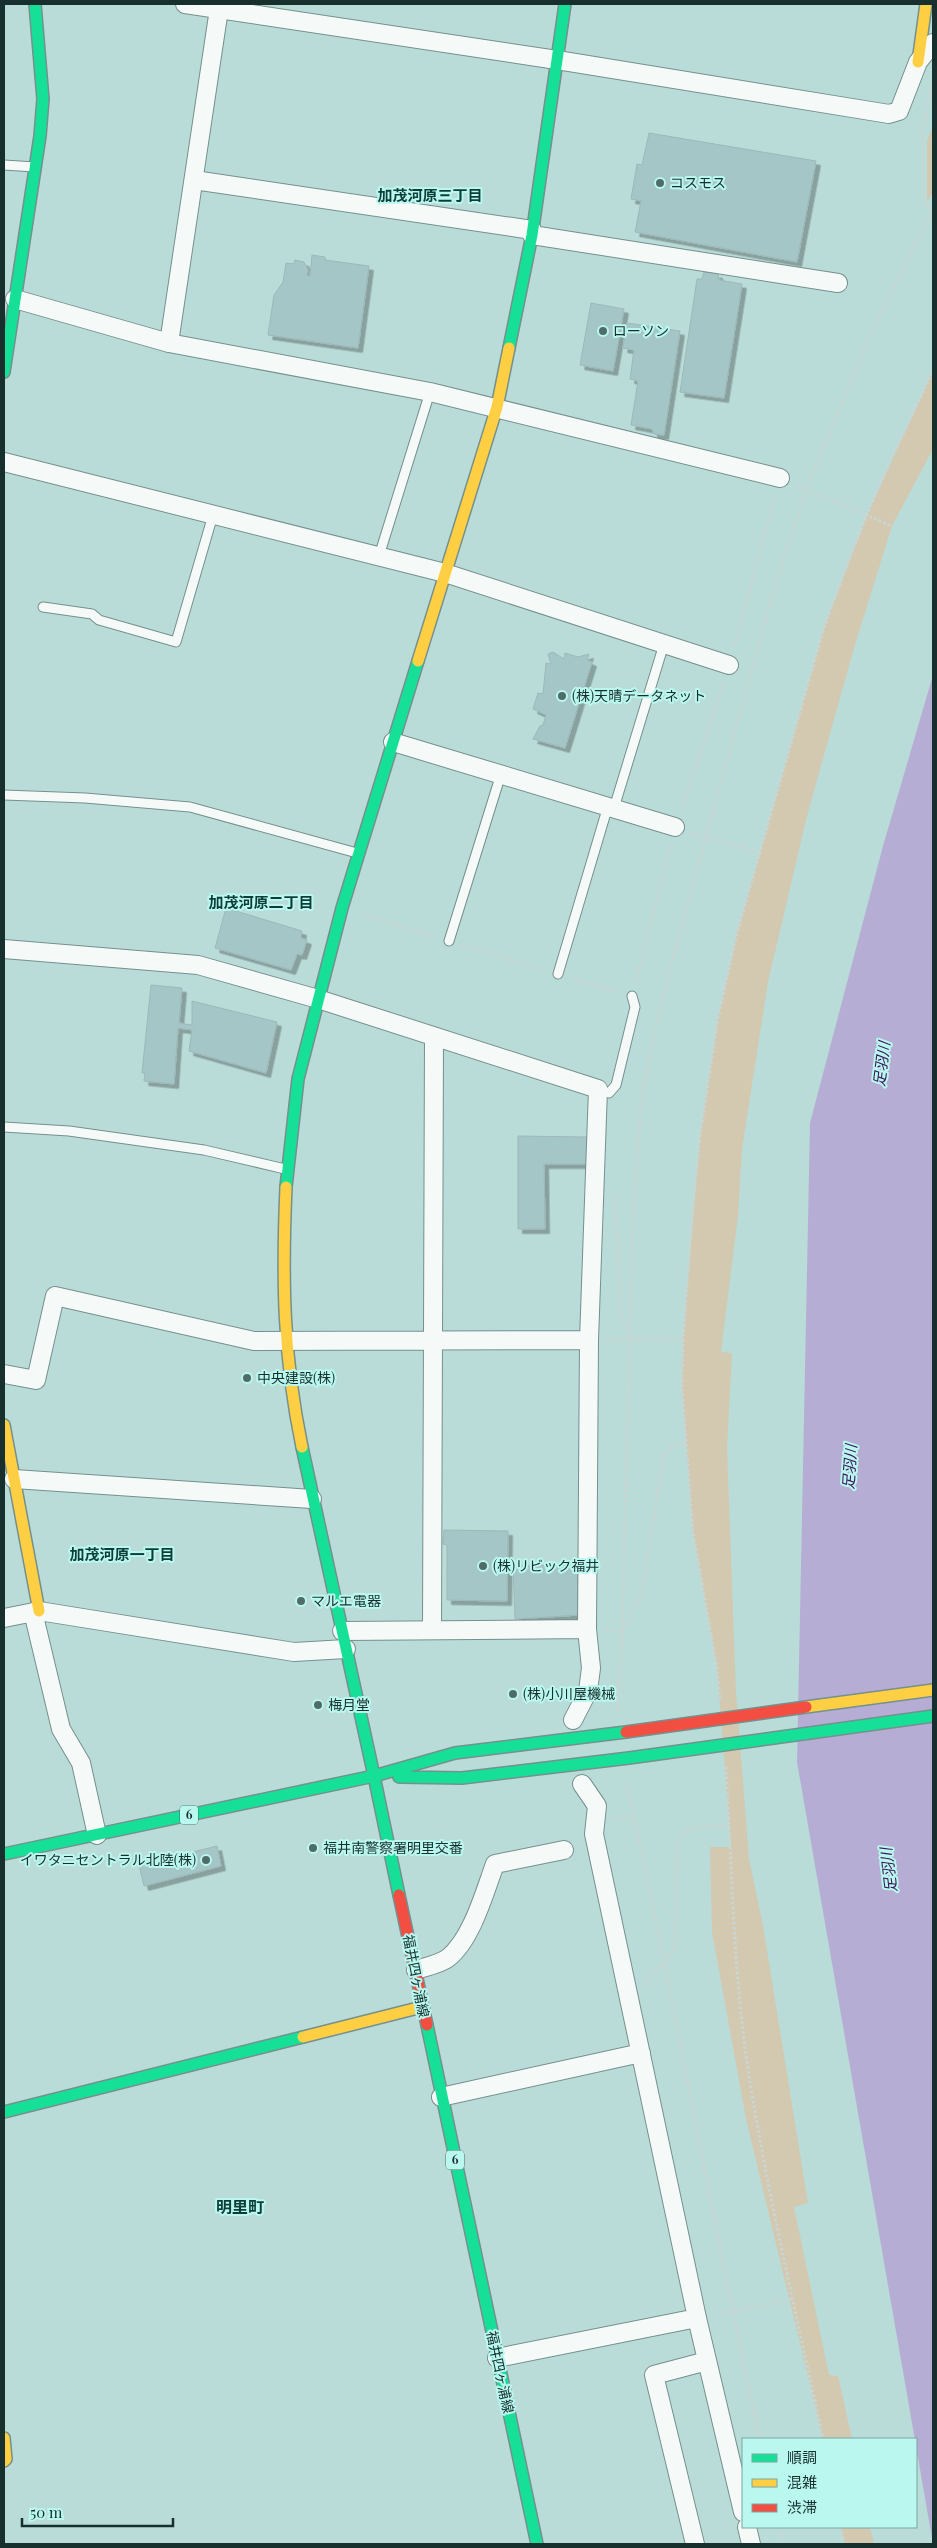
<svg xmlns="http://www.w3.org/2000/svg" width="937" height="2548" font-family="'Playfair Display','Noto Sans JP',serif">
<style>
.green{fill:#d2c9b0}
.water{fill:#b6add5}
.building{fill:#a5c6c7;stroke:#9db8b8;filter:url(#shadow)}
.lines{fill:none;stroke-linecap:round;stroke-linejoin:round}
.lane-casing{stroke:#75908d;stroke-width:11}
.street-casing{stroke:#75908d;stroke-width:20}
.fast-casing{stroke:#75908d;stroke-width:14}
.slow-casing{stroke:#75908d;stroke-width:14}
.jam-casing{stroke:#75908d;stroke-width:14}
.path{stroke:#cad5d4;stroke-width:3;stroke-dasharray:2.5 2.5;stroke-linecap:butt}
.lane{stroke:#f5faf9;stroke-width:9}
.street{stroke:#f5faf9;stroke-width:18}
.fast{stroke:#16e098;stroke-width:11}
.slow{stroke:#ffcf43;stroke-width:11}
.jam{stroke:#f24e42;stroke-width:11}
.fast-bridge-casing{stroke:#75908d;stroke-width:14;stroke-linecap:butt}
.slow-bridge-casing{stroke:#75908d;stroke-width:14;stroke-linecap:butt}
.jam-bridge-casing{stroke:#75908d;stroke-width:14;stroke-linecap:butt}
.fast-bridge{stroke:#16e098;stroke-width:11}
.slow-bridge{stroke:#ffcf43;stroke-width:11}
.jam-bridge{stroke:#f24e42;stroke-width:11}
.poi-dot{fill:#506c69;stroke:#b9f7ef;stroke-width:2}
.labels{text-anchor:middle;stroke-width:4;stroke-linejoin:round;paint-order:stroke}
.shield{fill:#b9f7ef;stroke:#486c67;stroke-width:1}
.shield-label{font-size:12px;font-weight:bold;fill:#17302d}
.poi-label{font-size:14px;fill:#17302d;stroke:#b9f7ef;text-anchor:start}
.street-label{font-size:14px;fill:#17302d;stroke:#b9f7ef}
.neighbourhood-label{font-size:15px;font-weight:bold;fill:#0c3d38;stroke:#b9f7ef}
.water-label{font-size:15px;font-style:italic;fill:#3a1258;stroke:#b9f7ef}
.quarter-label{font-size:16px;font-weight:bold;fill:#0c3d38;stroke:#b9f7ef}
</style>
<defs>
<filter id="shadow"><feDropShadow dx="4.5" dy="4.5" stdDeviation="0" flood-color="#0004"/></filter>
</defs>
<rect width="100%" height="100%" fill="#badcd8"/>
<path class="green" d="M933 126V192L927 202V141Z
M933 371V449L892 526 854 648 807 816 768 982 742 1149 738 1216 721 1352 732 1353 727 1448 736 1692 749 1858 763 1926 808 2203 794 2207 829 2375 838 2376 852 2439H823L746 2119 712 1932 710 1847H731L717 1668 693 1532 682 1387 683 1339 700 1136 718 1018 737 933 824 628 867 515Z
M841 2527H870L874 2544H844Z"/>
<path class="water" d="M933 675V2544L797 1762 810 1123 883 846Z"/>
<path class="building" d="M649 133 816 161 797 262 635 232 641 201 631 199 637 164 642 165Z
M312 255 325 257V260L369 266 358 348 268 335 274 295 283 282 286 263 294 264 295 260 304 262 308 270 307 276H310Z
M704 272 718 274 719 280 742 284 724 398 680 392 697 279H702Z
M591 303 624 309 613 371 580 365Z
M627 323 680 331 664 435 654 434 652 429 631 425 638 381 630 379 634 350 623 348Z
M553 652 564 659 565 653 578 657 589 654 587 660 592 662 565 748 533 739 540 726 543 725 546 715 533 709 538 693 543 694 546 663 551 664 548 654Z
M226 908 302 931 301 938 307 940 302 955 297 954 291 970 215 948Z
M151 985 182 988 179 1023 192 1025V1001L277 1022 266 1073 189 1051 192 1030 178 1028 174 1084 144 1081 145 1073H142Z
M518 1136 587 1137V1164H544L545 1229H518Z
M444 1530 508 1531 507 1601 447 1600V1545L443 1544Z
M577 1565 579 1615 515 1619 513 1566Z
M217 1846 221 1866 144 1886 139 1865Z"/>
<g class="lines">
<defs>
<path id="lane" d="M4 165 35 167
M379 556 430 392
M43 607 92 614 99 620 176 642 213 515
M4 795 85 798 190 807 357 853
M614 808 664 644
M449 941 501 774
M558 974 608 806
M598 1089 609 1093 616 1085 635 1007 632 996
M4 1127 69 1131 204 1150 285 1169"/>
<path id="street" d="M185 4 557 60 889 114 899 111 918 62 933 43
M194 180 532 230
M532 235 838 283
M15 299 169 343 430 392 780 478
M169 343 219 9
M4 462 445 573 729 665
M393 742 675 827
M4 949 198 965 318 999 598 1089 589 1340 587 1629 591 1668 588 1691 573 1720
M4 1374 36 1380 55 1296 254 1341 589 1340
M14 1479 312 1499
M33 1612 61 1729 81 1763 97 1835
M4 1618 39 1611 294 1652 346 1649
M432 1630 434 1037
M342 1631 587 1629
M582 1784 597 1806 594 1834 697 2318 743 2512
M416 1970C425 1967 440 1964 448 1958 472 1939 485 1891 495 1864L564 1850
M441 2097 641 2053
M497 2358 697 2318
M747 2527 751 2544
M695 2544 654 2375 707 2361"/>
<path id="fast" d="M509 348 532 235 565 4
M4 372 40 136 43 99 35 4
M286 1187 298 1079 342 908 418 661
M302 1447 374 1776
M374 1776 455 1753 626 1732
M399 1777 462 1778 629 1758
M4 1854 374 1776 399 1895
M427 2025 537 2544
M4 2112 303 2037"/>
<path id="slow" d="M918 62 926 4
M418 661 497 407 509 348
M286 1187C282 1279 283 1356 302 1447
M4 1425 39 1611
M303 2037 422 2007
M4 2438 6 2459 4 2461"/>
<path id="jam" d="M399 1895 427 2025"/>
</defs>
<use href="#lane" class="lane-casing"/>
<use href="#street" class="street-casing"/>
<use href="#fast" class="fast-casing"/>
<use href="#slow" class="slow-casing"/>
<use href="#jam" class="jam-casing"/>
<path class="path" d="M931 212 924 200 922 130 933 80
M796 485 892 526
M734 647 775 496
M681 811 724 682
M690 833 759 852
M364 915 436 937
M462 945 544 970
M572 978 618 992
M636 982 671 843
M615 1197 621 1319 631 1339
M607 1340 683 1339
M605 1630 622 1632 642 1594 663 1457 674 1445 686 1443
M720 1699 717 1668 693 1532 682 1387 683 1339 693 1203 700 1136 718 1018 737 933 824 628 849 559 887 467 933 371
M617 1712 622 1632 633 1216 642 1093 662 998 776 581 806 490 867 342 933 209
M726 1767C732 1867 733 1969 748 2069 767 2193 797 2316 823 2439
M626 1781C675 1999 711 2221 760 2439
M614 1819 634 1817
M647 1986 650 1973 665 1963 675 1948 677 1838 693 1828 729 1824
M715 2315 794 2299
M780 2527 784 2544
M841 2527 844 2544"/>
<use href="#lane" class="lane"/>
<use href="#street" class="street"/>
<use href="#fast" class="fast"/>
<use href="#slow" class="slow"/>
<use href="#jam" class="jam"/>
<defs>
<path id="fast-bridge" d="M629 1758 933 1716"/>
<path id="slow-bridge" d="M806 1707 933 1690"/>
<path id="jam-bridge" d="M626 1732 806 1707"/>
</defs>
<use href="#fast-bridge" class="fast-bridge-casing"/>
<use href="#slow-bridge" class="slow-bridge-casing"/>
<use href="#jam-bridge" class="jam-bridge-casing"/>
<use href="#fast-bridge" class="fast-bridge"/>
<use href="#slow-bridge" class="slow-bridge"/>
<use href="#jam-bridge" class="jam-bridge"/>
</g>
<g class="poi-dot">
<circle cx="660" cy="183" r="5"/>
<circle cx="603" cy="331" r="5"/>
<circle cx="562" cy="696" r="5"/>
<circle cx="247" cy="1378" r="5"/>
<circle cx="483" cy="1566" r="5"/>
<circle cx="301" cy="1601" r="5"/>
<circle cx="513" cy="1694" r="5"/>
<circle cx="318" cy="1705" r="5"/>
<circle cx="313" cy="1848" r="5"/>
<circle cx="206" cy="1860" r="5"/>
</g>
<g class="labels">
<g class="shield">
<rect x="180" y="1805.5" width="18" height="19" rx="4"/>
<rect x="446" y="2150.5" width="18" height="19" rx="4"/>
</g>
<g class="shield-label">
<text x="189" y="1819">6</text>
<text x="455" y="2164">6</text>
</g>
<g class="poi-label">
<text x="670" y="188">コスモス</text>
<text x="613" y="336">ローソン</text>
<text x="572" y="701">(株)天晴データネット</text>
<text x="257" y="1383">中央建設(株)</text>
<text x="493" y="1571">(株)リビック福井</text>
<text x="311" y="1606">マルエ電器</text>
<text x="523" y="1699">(株)小川屋機械</text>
<text x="328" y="1710">梅月堂</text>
<text x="323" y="1853">福井南警察署明里交番</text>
<text x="196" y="1865" text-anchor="end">イワタニセントラル北陸(株)</text>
</g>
<g class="street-label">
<text transform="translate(416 1976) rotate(79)" y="5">福井四ヶ浦線</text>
<text transform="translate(500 2372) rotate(78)" y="5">福井四ヶ浦線</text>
</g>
<g class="neighbourhood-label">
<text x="430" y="201">加茂河原三丁目</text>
<text x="261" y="908">加茂河原二丁目</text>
<text x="122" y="1560">加茂河原一丁目</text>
</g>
<g class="water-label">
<text transform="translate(882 1064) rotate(-83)" y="5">足羽川</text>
<text transform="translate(850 1467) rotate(-86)" y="5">足羽川</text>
<text transform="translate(889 1870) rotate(-97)" y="5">足羽川</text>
</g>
<g class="quarter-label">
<text x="240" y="2213">明里町</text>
</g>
</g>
<rect width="937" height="2548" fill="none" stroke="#17302d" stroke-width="10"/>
<rect x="742" y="2438" width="175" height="90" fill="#b9f7ef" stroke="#78a7a1"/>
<rect x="752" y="2454" width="25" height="8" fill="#16e098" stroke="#78a7a1"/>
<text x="787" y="2463" font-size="15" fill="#17302d">順調</text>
<rect x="752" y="2479" width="25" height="8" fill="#ffcf43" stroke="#78a7a1"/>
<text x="787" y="2488" font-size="15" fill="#17302d">混雑</text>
<rect x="752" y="2504" width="25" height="8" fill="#f24e42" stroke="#78a7a1"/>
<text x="787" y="2513" font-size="15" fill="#17302d">渋滞</text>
<path d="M22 2518v8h151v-8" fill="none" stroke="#17302d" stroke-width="2.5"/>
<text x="30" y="2518" font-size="15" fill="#17302d" stroke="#b9f7ef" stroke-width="4" paint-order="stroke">50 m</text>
</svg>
